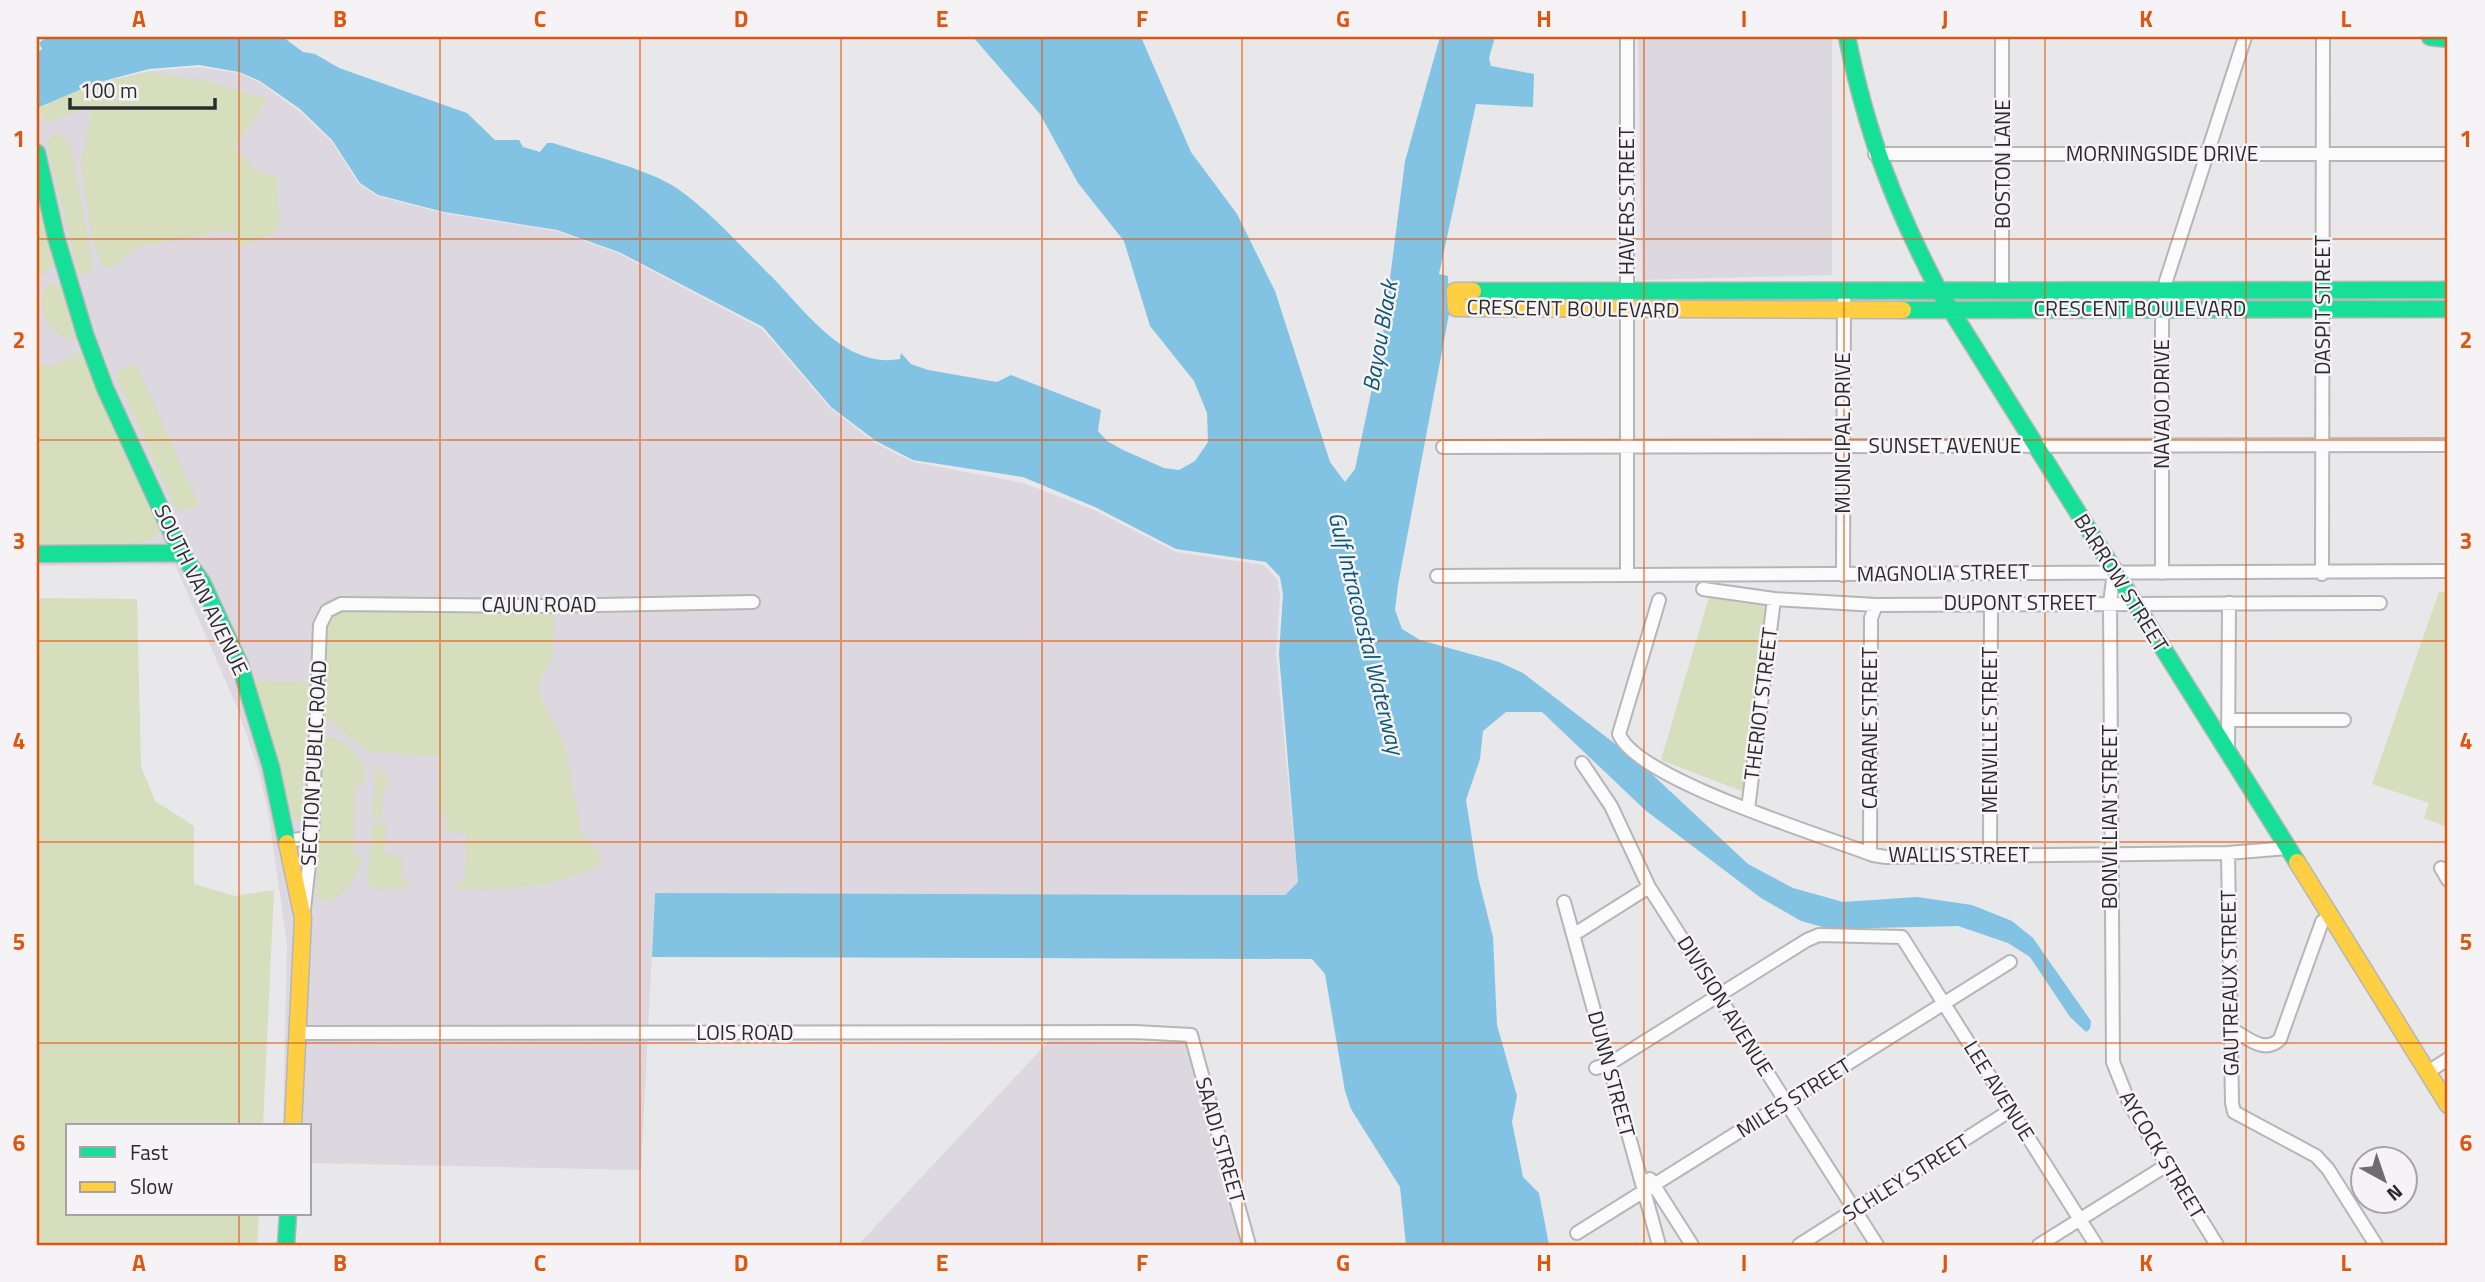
<svg xmlns="http://www.w3.org/2000/svg" width="2485" height="1282" font-family="'Titillium Web',sans-serif">
<style>
.built{fill:#ddd8df}
.green{fill:#d6debe}
.water{fill:#82c3e4}
.lines{fill:none;stroke-linecap:round;stroke-linejoin:round}
.street-casing{stroke:#b6b5b7;stroke-width:16}
.fast-casing{stroke:#b6b5b7;stroke-width:19}
.slow-casing{stroke:#b6b5b7;stroke-width:19}
.street{stroke:#fcfbfc;stroke-width:12}
.fast{stroke:#16e098;stroke-width:16}
.slow{stroke:#ffcf43;stroke-width:16}
.grid{fill:none;stroke:#df570e;stroke-width:2;stroke-opacity:0.55}
.labels{text-anchor:middle;stroke-width:5;stroke-linejoin:round;paint-order:stroke}
.street-label{font-size:21px;fill:#2c2b2c;stroke:#f6f3f7}
.water-label{font-size:23px;font-style:italic;fill:#095675;stroke:#f6f3f7}
.neatline{fill:none;stroke:#df570e;stroke-width:2.5}
.grid-label{font-size:23px;text-anchor:middle;font-weight:bold;fill:#df570e}
</style>
<rect width="100%" height="100%" fill="#e8e7e9"/>
<path class="built" d="M1638 37H1832V275L1642 280Z
M199 67 238 73 259 82 299 111 331 141 359 184 377 196 443 213 556 231 618 253 762 329 830 408 875 443 913 462 1023 483 1094 510 1176 552 1264 565 1277 579 1280 595 1276 654 1298 882 1285 895 655 893 641 1170 310 1163V1126H283L287 944 269 817 259 771 237 707 175 565 37 566V110L96 84 149 71Z
M1049 1041 1185 1042 1243 1245H858Z"/>
<path class="green" d="M150 72 201 80 268 99 234 149 250 161 249 166 277 178 279 225 270 236 241 247 234 240 235 232 223 231 139 247 111 268 102 266 91 235 81 161 92 110 88 107 46 123 38 108 96 83Z
M56 133 64 137 71 148 93 268 87 276 78 272 46 141Z
M37 175 57 262 42 274 37 272Z
M64 283 79 338 75 340C50 338 32 307 48 285Z
M83 351 161 526 160 533C137 554 67 545 37 544V363L53 366Z
M135 364 138 368 199 505 180 512 175 507 115 373Z
M2439 592H2448L2447 827 2424 818 2429 803 2372 784Z
M1709 597 1770 605 1744 792 1661 760Z
M37 598 137 599 141 766 155 801 194 826V884L235 896 274 890 263 1126H68V1214H259L257 1245H37Z
M554 608 552 660 541 677 539 694 564 742 582 834 601 857 598 866C556 888 507 889 460 889L457 886 458 882 465 881 467 834 445 830 446 814 438 813 440 756 368 752 322 714 327 619 339 609Z
M253 680 304 682 313 685 308 802 302 820 297 821 293 816Z
M333 737C353 746 364 761 366 783L356 787 354 820H347L354 821 353 853 362 859C357 879 346 897 324 901L316 896 323 738Z
M376 765 393 786 384 785 381 819H373Z
M373 823 386 824 384 855 402 856 401 879H412L407 887 376 889 369 884C366 875 372 837 373 823Z"/>
<path class="water" d="M47 37H283L303 52 315 54 339 68 467 113 495 140H519L523 147 540 152 547 143H553C588 155 649 169 678 189 712 213 741 247 771 276 805 310 844 369 900 359L901 353 911 364 928 370 997 382 1011 375 1101 410 1098 431 1107 441 1123 450 1164 468 1179 470 1195 461 1208 442 1207 413 1194 381 1150 326 1124 241 1078 183 1040 114 973 37H1141L1191 152 1237 214 1275 291 1330 462 1345 482 1355 469 1382 341 1405 161 1440 37H1495L1489 58 1491 66 1534 74 1533 107 1476 104 1439 274 1448 276 1449 314 1398 585 1395 610 1402 629 1420 640 1499 662 1523 673 1640 763 1748 864 1793 888 1843 902 1917 897 1972 905 2012 921 2033 938 2091 1021 2090 1029 2086 1032 2070 1017 2030 957 2008 943 1958 926 1830 929 1801 921 1761 898 1645 810 1542 712H1506L1483 731 1480 759 1466 800 1478 877 1493 937 1497 1025 1517 1096 1512 1122 1523 1177 1539 1193 1549 1245H1406L1400 1187 1351 1109 1345 1091 1325 974 1312 959 652 957 655 893 1285 895 1298 882 1279 654 1283 594 1280 577 1266 562 1176 549 1095 507 1023 477 913 460 876 441 831 407 763 327 619 252 557 230 444 212 378 195 360 183 332 140 300 109 260 81 239 72 199 65 149 69 96 83 37 108V53L42 49 39 43Z"/>
<g class="lines">
<defs>
<path id="street" d="M2002 37V292
M1875 154H2448
M1443 447 2448 445
M2114 572 2110 603 2113 1062 2130 1105 2217 1245
M2162 573V322L2166 281 2245 37
M2322 574 2323 37
M1627 575V37
M1843 575 1844 292
M1437 576 2448 571
M1703 589 1774 599 1876 605 2380 603
M1659 600 1619 734C1636 779 1824 836 1873 855L1886 857 2228 853 2289 848
M2228 720H2344
M2228 752 2229 603
M1582 763 1611 806 1649 887 1877 1245
M1748 809 1774 599
M288 841 312 837
M2228 853 2232 1103 2234 1112 2316 1156 2328 1169 2376 1245
M1870 854 1871 618 1876 605
M1990 856 1991 603
M2441 868 2448 880
M1564 902 1659 1245
M304 909 312 837 320 625 327 611 341 604 548 606 753 602
M1573 935 1649 887
M2233 1030C2249 1039 2265 1054 2280 1039L2322 922 2331 914
M300 1033 1135 1032 1191 1035 1249 1245
M1596 1068 1609 1064 1807 940 1819 935 1902 937 2096 1245
M2428 1072 2448 1059
M1650 1179 1692 1245
M1577 1233 2010 962
M1799 1245 2011 1110
M2039 1245 2167 1165"/>
<path id="fast" d="M1847 37C1867 134 1893 203 1939 291L2297 862
M2430 37 2448 39
M37 153 56 237 85 334 105 388 181 553 202 582 240 665 271 767 287 843
M1473 291 2448 290
M1903 310 2448 309
M37 554 181 553
M286 1245 288 1214"/>
<path id="slow" d="M1473 291H1455L1456 308 1903 310
M287 843 303 918 293 1126
M2297 862 2448 1105"/>
</defs>
<use href="#street" class="street-casing"/>
<use href="#fast" class="fast-casing"/>
<use href="#slow" class="slow-casing"/>
<use href="#street" class="street"/>
<use href="#fast" class="fast"/>
<use href="#slow" class="slow"/>
</g>
<path class="grid" d="M239 37V1126M440 37V1245M640 37V1245M841 37V1245M1042 37V1245M1242 37V1245M1443 37V1245M1644 37V1245M1844 37V1245M2045 37V1245M2246 37V1245M37 239H2448M37 440H2448M37 641H2448M37 842H2448M37 1043H2448M239 1214V1245"/>
<g class="labels">
<g class="street-label">
<text x="2162" y="161">MORNINGSIDE DRIVE</text>
<text transform="translate(2003 164) rotate(-90)" y="7">BOSTON LANE</text>
<text transform="translate(1627 201) rotate(-90)" y="7">HAVERS STREET</text>
<text transform="translate(2323 305) rotate(-90)" y="7">DASPIT STREET</text>
<text transform="translate(1573 309) rotate(1)" y="7">CRESCENT BOULEVARD</text>
<text x="2140" y="316">CRESCENT BOULEVARD</text>
<text transform="translate(2162 404) rotate(-90)" y="7">NAVAJO DRIVE</text>
<text transform="translate(1843 433) rotate(-90)" y="7">MUNICIPAL DRIVE</text>
<text x="1945" y="453">SUNSET AVENUE</text>
<text transform="translate(1943 573) rotate(-1)" y="7">MAGNOLIA STREET</text>
<text transform="translate(2121 583) rotate(58)" y="7">BARROW STREET</text>
<text transform="translate(201 590) rotate(64)" y="7">SOUTH VAN AVENUE</text>
<text x="2020" y="610">DUPONT STREET</text>
<text x="539" y="612">CAJUN ROAD</text>
<text transform="translate(1761 704) rotate(-83)" y="7">THERIOT STREET</text>
<text transform="translate(1870 728) rotate(-90)" y="7">CARRANE STREET</text>
<text transform="translate(1990 730) rotate(-90)" y="7">MENVILLE STREET</text>
<text transform="translate(314 763) rotate(-87)" y="7">SECTION PUBLIC ROAD</text>
<text transform="translate(2110 817) rotate(-90)" y="7">BONVILLIAN STREET</text>
<text x="1959" y="862">WALLIS STREET</text>
<text transform="translate(2230 983) rotate(-91)" y="7">GAUTREAUX STREET</text>
<text transform="translate(1725 1006) rotate(58)" y="7">DIVISION AVENUE</text>
<text x="745" y="1040">LOIS ROAD</text>
<text transform="translate(1611 1074) rotate(75)" y="7">DUNN STREET</text>
<text transform="translate(1999 1091) rotate(58)" y="7">LEE AVENUE</text>
<text transform="translate(1794 1098) rotate(-32)" y="7">MILES STREET</text>
<text transform="translate(1220 1140) rotate(74)" y="7">SAADI STREET</text>
<text transform="translate(2162 1155) rotate(59)" y="7">AYCOCK STREET</text>
<text transform="translate(1906 1178) rotate(-32)" y="7">SCHLEY STREET</text>
</g>
<g class="water-label">
<text transform="translate(1380 336) rotate(-80)" y="8">Bayou Black</text>
<text transform="translate(1366 633) rotate(76)" y="8">Gulf Intracoastal Waterway</text>
</g>
</g>
<rect width="2485" height="1282" fill="none" stroke="#f6f3f7" stroke-width="77"/>
<rect x="66" y="1124" width="245" height="91" fill="#f6f3f7" stroke="#a5a3a6" stroke-width="2"/>
<rect x="80" y="1147" width="35" height="10" fill="#16e098" stroke="#a5a3a6" stroke-width="2"/>
<text x="130" y="1160" font-size="21" fill="#2c2b2c">Fast</text>
<rect x="80" y="1182" width="35" height="10" fill="#ffcf43" stroke="#a5a3a6" stroke-width="2"/>
<text x="130" y="1194" font-size="21" fill="#2c2b2c">Slow</text>
<g transform="translate(2384 1180) rotate(140)"><circle r="33" fill="#f6f3f7" stroke="#a5a3a6" stroke-width="2"/>
<path d="M0-5L12 26L0 18L-12 26Z" fill="#6e6d6e"/>
<text y="-10" font-size="19" font-weight="bold" text-anchor="middle" fill="#2c2b2c">N</text>
</g>
<path d="M70 98v10h145v-10" fill="none" stroke="#2c2b2c" stroke-width="3.5"/>
<text x="80" y="98" font-size="21" fill="#2c2b2c" stroke="#f6f3f7" stroke-width="5" paint-order="stroke">100 m</text>
<rect x="38" y="38" width="2408" height="1206" class="neatline"/>
<g class="grid-label">
<text x="139" y="27">A</text>
<text x="340" y="27">B</text>
<text x="540" y="27">C</text>
<text x="741" y="27">D</text>
<text x="942" y="27">E</text>
<text x="1142" y="27">F</text>
<text x="1343" y="27">G</text>
<text x="1544" y="27">H</text>
<text x="1744" y="27">I</text>
<text x="1945" y="27">J</text>
<text x="2146" y="27">K</text>
<text x="2346" y="27">L</text>
<text x="19" y="147">1</text>
<text x="2466" y="147">1</text>
<text x="19" y="348">2</text>
<text x="2466" y="348">2</text>
<text x="19" y="549">3</text>
<text x="2466" y="549">3</text>
<text x="19" y="749">4</text>
<text x="2466" y="749">4</text>
<text x="19" y="950">5</text>
<text x="2466" y="950">5</text>
<text x="19" y="1151">6</text>
<text x="2466" y="1151">6</text>
<text x="139" y="1271">A</text>
<text x="340" y="1271">B</text>
<text x="540" y="1271">C</text>
<text x="741" y="1271">D</text>
<text x="942" y="1271">E</text>
<text x="1142" y="1271">F</text>
<text x="1343" y="1271">G</text>
<text x="1544" y="1271">H</text>
<text x="1744" y="1271">I</text>
<text x="1945" y="1271">J</text>
<text x="2146" y="1271">K</text>
<text x="2346" y="1271">L</text>
</g>
</svg>
